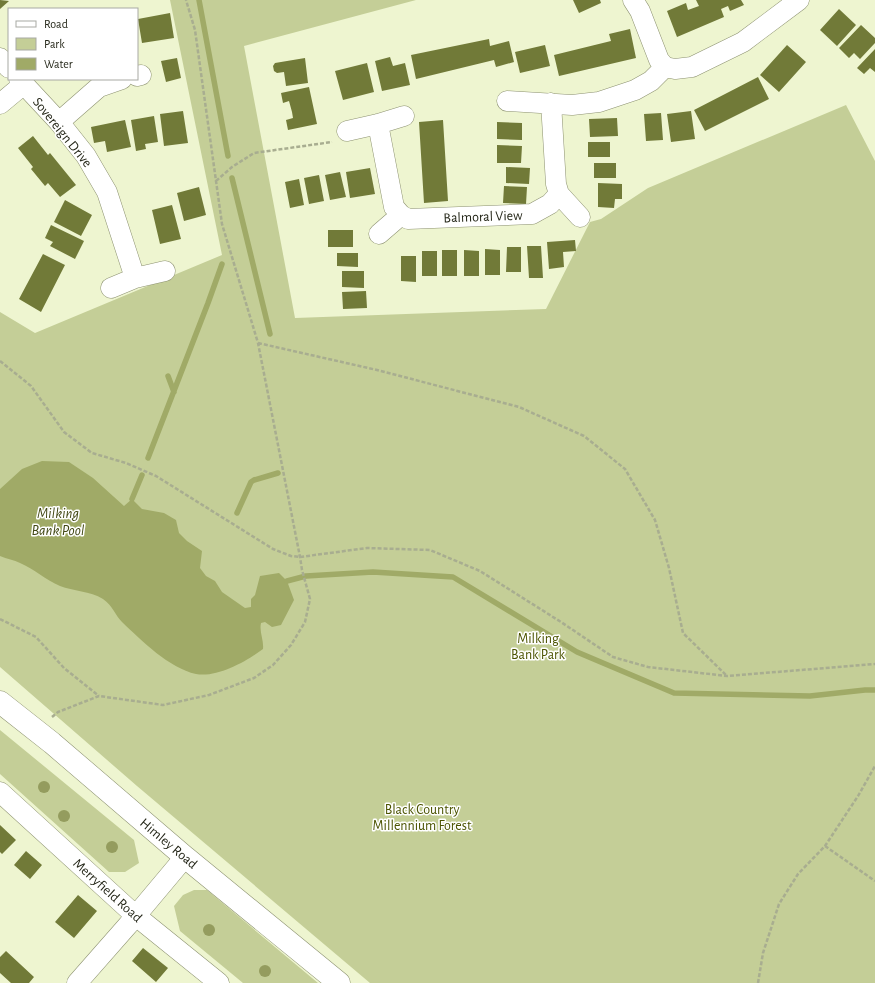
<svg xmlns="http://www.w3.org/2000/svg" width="875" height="983" font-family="'Alegreya Sans',sans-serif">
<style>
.green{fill:#c4ce97}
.water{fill:#a0aa67}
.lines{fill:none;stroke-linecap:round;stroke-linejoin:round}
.stream{stroke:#a0aa67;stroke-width:5.5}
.building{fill:#717a38}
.minor-casing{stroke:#8d9271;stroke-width:21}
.major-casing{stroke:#8d9271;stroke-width:23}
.path{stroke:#a8ad90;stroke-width:2.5;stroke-dasharray:4 2;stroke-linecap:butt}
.minor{stroke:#fff;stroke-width:20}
.major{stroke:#fff;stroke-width:22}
.tree{fill:#949c5e}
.labels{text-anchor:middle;stroke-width:3;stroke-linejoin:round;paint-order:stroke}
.street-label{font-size:14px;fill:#252719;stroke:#fff}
.park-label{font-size:14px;fill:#4b5300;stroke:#fff}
.water-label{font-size:15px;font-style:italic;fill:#414713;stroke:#fff}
</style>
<rect width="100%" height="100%" fill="#eef5d0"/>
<path class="green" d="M170 0H416L244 46 295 318 546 309 590 222 601 219 648 188 846 105 875 161V983H370L137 786 0 667V312L35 333 222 255Z
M0 730 134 840 139 863 125 872H109L0 774Z
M194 890H207L318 983H243L180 931 174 906 183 895Z"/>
<path class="water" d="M42 461 69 462 93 478 124 506 132 499 142 509 164 513 176 520 179 533 187 541 202 551 200 568 206 576 215 581 222 592 245 608 251 607V599L255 595 260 576 279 573 287 581 294 600 281 625 272 627 265 622 261 623C259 632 264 640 263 649 247 661 217 678 196 674 169 668 142 641 122 622 115 615 113 606 103 599 90 591 73 591 60 586 46 580 34 569 20 563 14 560 7 559 0 556V489L22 469Z"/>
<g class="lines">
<path class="stream" d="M199 0 228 156
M232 178 270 334
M168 376 174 392
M148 458 208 303 222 264
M132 499 142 475
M237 513 251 482 254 480 278 473
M287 581 306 576 373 572 453 577 577 652 674 693 810 696 865 690H875"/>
</g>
<path class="building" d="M0 0 9 1 0 9Z
M573 0H600L601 3 579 13Z
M696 0H741L744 5 730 11 728 6 721 9 724 17 677 37 667 11 686 3 688 10 699 6Z
M839 9 856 25 837 46 820 30Z
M170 13 174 38 142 43 138 19Z
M861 25 875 38V43L860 59 854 53 849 58 839 48Z
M630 29 636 58 559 76 554 55 611 41 609 34Z
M489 39 490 46 509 41 514 62 496 67 494 60 416 79 411 55Z
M545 45 550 66 520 73 515 52Z
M787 45 806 62 779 92 760 75Z
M875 49V72L870 68 864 74 857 68Z
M390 57 393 66 405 63 410 85 382 91 375 61Z
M177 58 181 78 166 82 161 61Z
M305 58 308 83 286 86 284 72 277 73 274 71 273 66 275 63Z
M367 63 374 92 343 100 335 71Z
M758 77 769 99 705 131 694 110Z
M309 87 317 124 288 130 286 120 293 118 292 112 289 101 283 103 281 93Z
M183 111 188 143 164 146 160 114Z
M691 111 695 139 671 142 667 114Z
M661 113 663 140 646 141 644 114Z
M154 116 158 142 145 144 146 149 136 151 131 120Z
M617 118 618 136 590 137 589 119Z
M125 120 131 147 107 152 105 141 94 143 91 127Z
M443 120 448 201 424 203 419 122Z
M497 122 522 123V140L497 139Z
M33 136 48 155 50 153 76 185 60 197 48 183 45 186 31 169 33 167 18 148Z
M588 142H610V157H588Z
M497 145 522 146 521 163H497Z
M594 163H616V178H594Z
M506 167 530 168 529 184 506 183Z
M370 168 375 194 350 198 346 172Z
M340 172 346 197 330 200 325 175Z
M319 175 324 201 309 204 304 178Z
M299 179 304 205 290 208 285 182Z
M598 183 622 184V199H615L614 208 598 207Z
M504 186 527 187 526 204 503 203Z
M199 187 206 215 184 221 177 193Z
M65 200 92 215 81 236 54 222Z
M172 205 181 239 160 244 152 210Z
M51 225 84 241 75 259 50 246 53 242 45 238Z
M328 230H353V247H328Z
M575 240 576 251 563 252 564 267 549 269 547 242Z
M527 246H541L543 278H529Z
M507 247H521V272H506Z
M485 249 500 250V275H485Z
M442 250H457V276H442Z
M464 250 479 251V276H464Z
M422 251H437V276H422Z
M337 253H358V267L337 266Z
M43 254 65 265 41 312 19 299Z
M401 256H416V282L401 281Z
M342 271H364V288L342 287Z
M366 291 367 308 343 309 342 292Z
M0 825 16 840 2 854 0 852Z
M26 851 42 865 30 879 14 865Z
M78 895 97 911 74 938 55 922Z
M143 948 168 968 156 982 132 961Z
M6 951 34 977 29 983H11L0 973V957Z"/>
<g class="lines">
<defs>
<path id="minor" d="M633 0 640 11 659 60 665 67
M0 58 9 68
M665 67 675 69 692 67 743 42 799 0
M137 76 141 75
M19 79 59 122 86 156 107 192 135 278
M507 101 572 105 599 102 635 90 651 81 665 67
M551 103 556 184 559 194 580 217
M0 104 24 84
M59 122 99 87 122 79
M378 124 394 207 401 215 408 219 532 214 550 204 559 194
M347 131 378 124 404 116
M379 234 401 215
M111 288 135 278 165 271
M0 792 136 916 219 983
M77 983 128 925 185 857"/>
<path id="major" d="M0 702 52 743 185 857 339 983"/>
</defs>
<use href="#minor" class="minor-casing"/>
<use href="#major" class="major-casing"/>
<path class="path" d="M216 181 232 167 254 153 332 142
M258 343 377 370 519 407 584 436 625 469 655 520 669 568 683 633 727 676
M0 361 31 386 64 432 92 453 126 463 156 476 273 549 291 556 300 557 367 548 430 550 480 571 561 622 613 657 648 667 727 676 875 664
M0 619 36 637 64 668 99 696
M52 717 58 712 99 696 163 705 209 695 254 678 273 665 291 645 305 622 310 599 302 570 300 557 258 343 222 224 195 30 186 0
M825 846 875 881
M758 983 763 953 779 904 798 874 825 846 858 796 875 766"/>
<use href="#minor" class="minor"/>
<use href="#major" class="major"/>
</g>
<g class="tree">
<circle cx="44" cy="787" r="6"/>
<circle cx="64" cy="816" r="6"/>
<circle cx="112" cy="847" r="6"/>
<circle cx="209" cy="930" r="6"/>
<circle cx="265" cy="971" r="6"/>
</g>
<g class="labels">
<g class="street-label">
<text transform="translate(63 132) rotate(51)" y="5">Sovereign Drive</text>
<text transform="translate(483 216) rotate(-2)" y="5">Balmoral View</text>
<text transform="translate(169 843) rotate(40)" y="5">Himley Road</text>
<text transform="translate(108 890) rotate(42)" y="5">Merryfield Road</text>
</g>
<g class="park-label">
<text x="538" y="643">Milking<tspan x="538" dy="16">Bank Park</tspan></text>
<text x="422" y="814">Black Country<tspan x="422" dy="16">Millennium Forest</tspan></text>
</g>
<g class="water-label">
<text x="58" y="518">Milking<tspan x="58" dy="17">Bank Pool</tspan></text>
</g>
</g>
<rect x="8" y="8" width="130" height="72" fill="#ffffff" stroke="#a8a9a3"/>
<rect x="16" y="21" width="20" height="6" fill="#ffffff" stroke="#a8a9a3"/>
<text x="44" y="28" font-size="12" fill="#252719">Road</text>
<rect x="16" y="38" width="20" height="12" fill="#c4ce97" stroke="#a8a9a3"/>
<text x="44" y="48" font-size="12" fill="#252719">Park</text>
<rect x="16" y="58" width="20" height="12" fill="#a0aa67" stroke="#a8a9a3"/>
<text x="44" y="68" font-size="12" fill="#252719">Water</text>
</svg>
